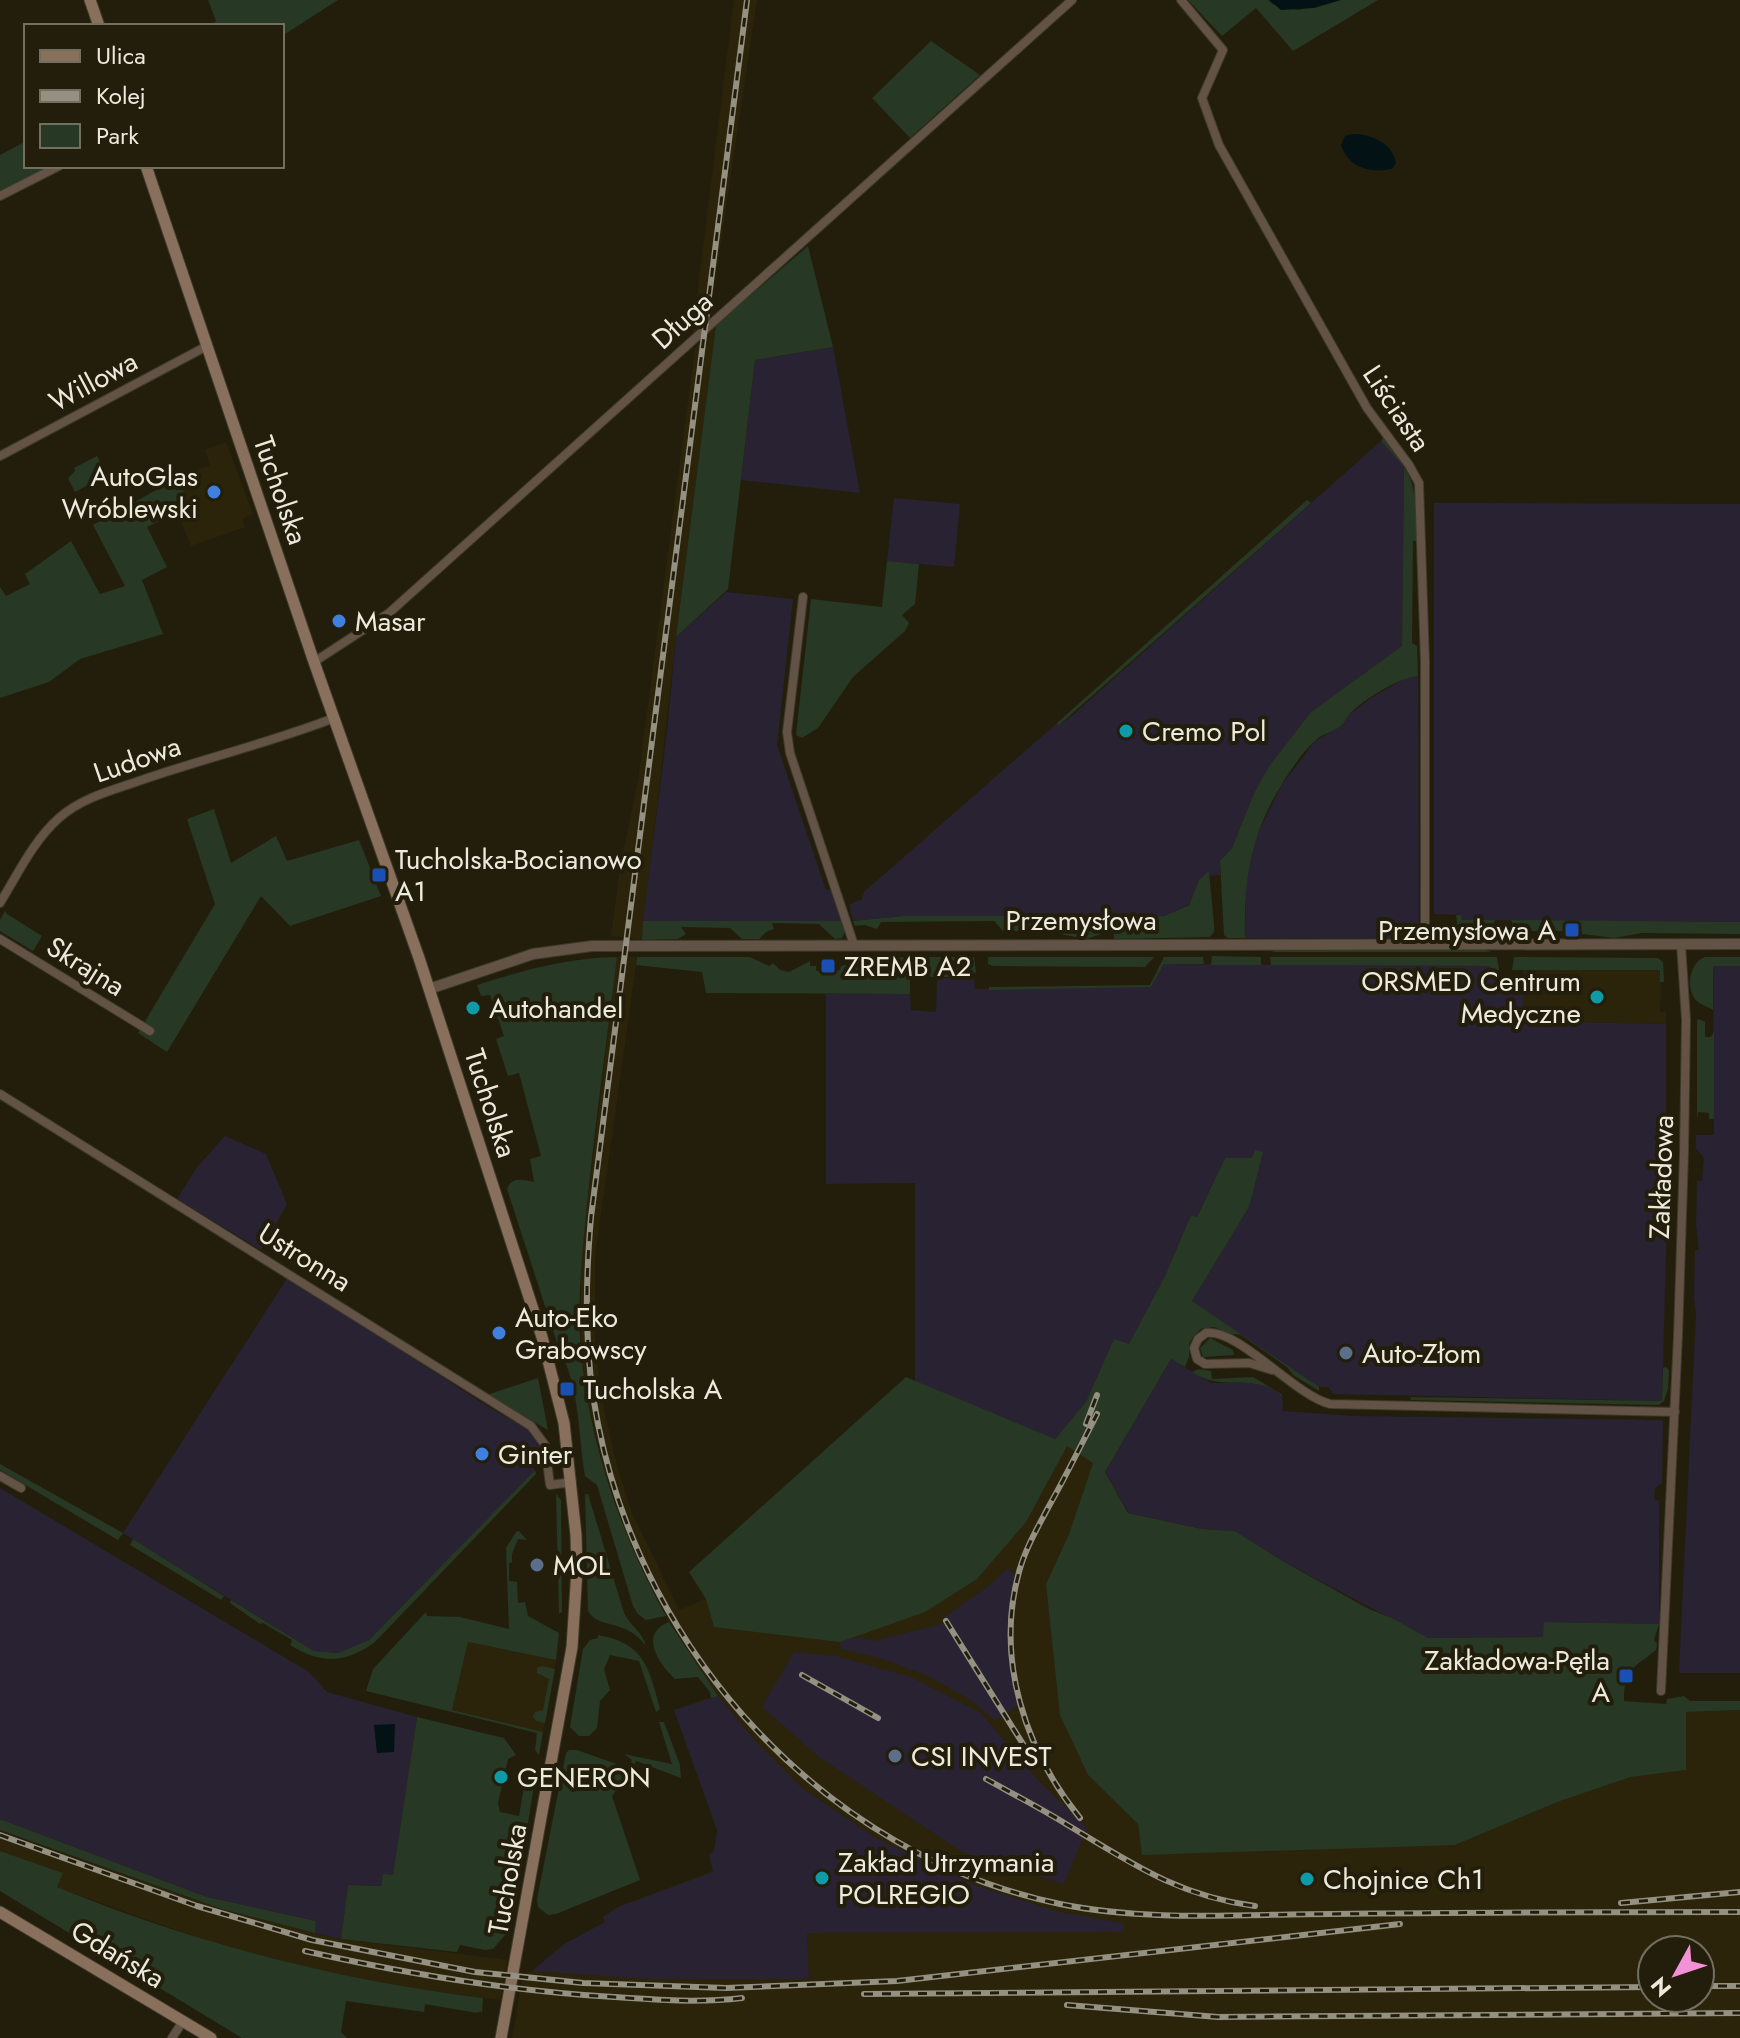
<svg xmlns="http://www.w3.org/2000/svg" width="1740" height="2038" font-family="Jost,sans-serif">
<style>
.built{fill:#2b240a;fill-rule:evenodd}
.industrial{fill:#282232}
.green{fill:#273824}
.water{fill:#021215}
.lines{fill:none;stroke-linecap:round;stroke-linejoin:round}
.minor-casing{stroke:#3f3a29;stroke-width:10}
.tertiary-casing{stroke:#3f3a29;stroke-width:12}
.secondary-casing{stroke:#3f3a29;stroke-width:13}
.minor{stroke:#625346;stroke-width:8}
.tertiary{stroke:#625346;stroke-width:10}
.secondary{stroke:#89705c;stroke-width:11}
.rail-casing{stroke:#949082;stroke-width:6}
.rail{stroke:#231e0c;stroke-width:3;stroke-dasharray:9;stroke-linecap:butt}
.shop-dot{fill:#3f7fe0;stroke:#231e0c;stroke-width:3}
.culture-dot{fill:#0f9aa8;stroke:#231e0c;stroke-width:3}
.transit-dot{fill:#1a4fb4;stroke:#231e0c;stroke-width:3}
.service-dot{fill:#5c6f8a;stroke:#231e0c;stroke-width:3}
.labels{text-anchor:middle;stroke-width:8;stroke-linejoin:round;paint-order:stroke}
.street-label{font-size:28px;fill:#ece9dd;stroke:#231e0c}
.poi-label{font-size:28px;fill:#ece9dd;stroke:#231e0c;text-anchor:start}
</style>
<rect width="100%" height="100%" fill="#231e0c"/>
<path class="built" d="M734 0H757L709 321 692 336Z
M716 325 676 637 642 940 611 936 621 862 638 781 695 348Z
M226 442 253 514 242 519 245 527 191 546 177 511 189 506 178 478 210 465 205 450Z
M617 957H637L636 965 595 1256V1347L604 1409 617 1466 632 1513 679 1610 706 1599 715 1627 1067 1445 1093 1463 1069 1534 1046 1584 1088 1775 1138 1824 1455 1845 1560 1801 1631 1777 1686 1770V1712L1740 1710V2038H512L523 1974 532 1971 564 1944 605 1923 603 1917 618 1907 713 1871 709 1854 714 1852 717 1830 674 1710 717 1695 669 1622 631 1547 603 1466 589 1404 581 1351V1258ZM1652 1950H1700V1998H1652Z
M1523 970H1661L1660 1011 1666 1013V1024L1523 1021Z
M468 1642 556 1660 543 1732 452 1710Z
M0 1831 222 1909 315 1933 341 1939 507 1960 500 2000 432 1992 316 1970 210 1942 56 1887 62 1873 0 1851Z"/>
<path class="industrial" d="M833 347 860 493 741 480 755 360Z
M1381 441 1404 466 1402 646 1311 712 1274 760 1254 793 1232 848 1220 861V875L1210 876 1209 872 1199 880 1189 904 1164 916 1129 918 1113 924 1088 927 1057 921 1006 916H903L853 921 849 905 862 899 864 892 1057 723 1058 726 1074 714Z
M894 498 960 504 954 567 887 561Z
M1434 503 1740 504V922L1461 920V915L1434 914Z
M726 592 793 599 777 745 826 890 831 889 842 921H643L667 732 676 637Z
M1409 676H1418L1419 933 1411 938H1245L1246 872 1253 843 1281 786 1315 741 1342 725 1349 715 1371 698Z
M1164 964 1492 966V976H1523V1021L1666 1024V1155L1660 1156 1661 1164H1665L1668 1181 1662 1401 1334 1394 1328 1387H1317L1192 1301 1249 1207 1255 1150 1253 1158H1225L1197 1217 1191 1215 1165 1276 1129 1345 1114 1340 1086 1403 1055 1439 915 1383V1183L826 1184V994H910L911 1010 936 1012 937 978 974 977 975 989 1151 987Z
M1713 966H1740V1673H1679L1696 1313 1694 1297 1695 1250H1699L1696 1225 1697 1181H1702L1704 1158 1696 1149V1135H1714Z
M225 1136 266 1154 287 1204 261 1250 177 1199 197 1167Z
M288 1277 482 1403 527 1429 542 1450 529 1463 535 1470 369 1640 339 1653 314 1651 123 1533Z
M1171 1359 1211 1383H1263L1282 1396 1283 1411 1355 1416 1663 1420 1662 1483 1655 1488 1654 1499 1659 1501V1624L1545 1622 1544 1637 1428 1638 1286 1563 1235 1531 1202 1529 1129 1513 1105 1472Z
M0 1488 309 1672 327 1692 417 1717 393 1876 381 1886 348 1885 341 1939 315 1933 316 1921 207 1897 0 1819Z
M1007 1569 1015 1574 1009 1616V1641L1018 1706 995 1720 969 1699 926 1675 880 1658 841 1649 840 1642 857 1637 874 1641 945 1623 943 1618 986 1588Z
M794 1652 836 1656 911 1677 981 1713 1039 1781 1087 1828 1064 1884 962 1852 819 1757 762 1707Z
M718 1696 756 1742 802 1788 876 1838 977 1886 1059 1912 1124 1923V1932L807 1933 809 1979H648L532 1971 564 1944 605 1922 603 1917 618 1907 713 1872 709 1854 714 1852 717 1830 674 1710Z"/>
<path class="green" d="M208 0H338L282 36V26H210L216 21Z
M1188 0H1269L1272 4 1298 10 1341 0H1378L1293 51 1256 8 1222 36Z
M931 41 980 75 910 138 872 98Z
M26 141V166H53L0 193V155Z
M808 246 833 347 755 360 728 589 676 637 716 325Z
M1383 438C1418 481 1415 488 1417 541H1413L1412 643 1417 646 1418 676C1400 677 1362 700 1349 715 1346 718 1345 722 1342 725 1335 732 1323 733 1316 740 1303 751 1294 766 1285 779 1251 833 1244 875 1245 938H1228L1224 935 1220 861 1232 848 1254 793 1270 765 1311 712 1402 646 1404 467 1381 441Z
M97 456 107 475 75 492 68 478 75 471 74 468Z
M178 478 189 506 147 527 167 567 142 580 163 634 80 659 49 682 0 698V587L6 596 30 584 25 574 71 541 100 594 125 586 93 525Z
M1307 500 1311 503 1058 726 1057 723Z
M887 561 919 564 915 604 902 615 909 623 905 631 853 677 818 728 802 738 796 735 811 599 882 607Z
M214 809 231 863 276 836 287 861 359 840 381 896 290 926 261 896 167 1052 138 1033 215 904 187 819Z
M1209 871 1214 924V932L1210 937 1114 939 1113 924 1129 918 1164 916 1189 905 1199 880Z
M5 911 7 914 42 936 33 951 0 931V920Z
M1456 915H1461L1462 920H1495L1491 931H1458Z
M903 916H1006L1057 921 1088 927 1099 925 1101 934 1086 939 1060 934V931H1003L994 921 881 922 877 929 865 925 855 926 853 921Z
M1511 920 1740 922V934L1642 933 1614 938 1582 934V931H1515Z
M643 921H842L845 931 842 938 835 939 819 924 772 923 774 929 766 932 759 939H742L730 928 681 927 686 934 678 939 642 940Z
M1278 949H1483L1491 952H1272Z
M1212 956 1261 957V965H1211Z
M617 957C607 1040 595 1122 587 1205 582 1253 577 1302 581 1351 589 1443 621 1535 666 1616L646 1620 638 1614 633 1606 597 1485 585 1476C578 1434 580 1387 559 1349L507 1189C512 1176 523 1180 534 1182L530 1159 541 1156 519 1073 508 1076 496 1039 504 1036 490 995 481 996 477 985C524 970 567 958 617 957Z
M637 957H750L769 966 773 963 780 970 789 972 810 961V966H816V971L840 970 841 966 878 958 907 957 910 960V994L706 993 702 972 636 965Z
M974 957 976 972 970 977H931L926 972 927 957Z
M988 957H1154L1145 967 993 966 988 964Z
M1164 957H1203L1204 964H1164L1151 987 989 990V987L1150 985Z
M1270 957H1497L1500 976H1491V966L1271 965Z
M1514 957 1658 958 1663 962 1664 982H1660V970H1512Z
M1705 957H1740V966H1713V1010C1709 1007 1701 1005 1697 1001 1685 991 1689 962 1705 957Z
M1699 1019 1705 1022V1037H1711L1714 1031V1119H1709V1113L1698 1112 1697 1119V1020Z
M1255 1150 1263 1152 1249 1207 1192 1301 1319 1387V1391L1293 1375 1287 1367 1241 1335 1227 1333 1214 1327 1201 1329 1193 1337 1189 1344V1357L1185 1367 1171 1359 1105 1472 1128 1513 1202 1529 1235 1531 1286 1563 1369 1609 1394 1619 1428 1638 1543 1637 1544 1622 1659 1624 1654 1640 1657 1644 1656 1650C1633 1669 1624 1668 1624 1701L1666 1704 1667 1699 1684 1696 1690 1701H1740V1710L1686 1712V1770L1631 1777 1560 1801 1455 1845 1142 1855 1138 1824 1088 1775 1060 1715 1046 1584 1069 1534 1093 1463 1067 1446 1026 1522 977 1579 925 1612 840 1642 714 1627 706 1599 689 1572 906 1377 1055 1439 1086 1402 1114 1339 1129 1344 1165 1276 1191 1215 1197 1217 1225 1158H1252Z
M1210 1338 1233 1350 1234 1355 1203 1357 1200 1348Z
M1666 1367 1669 1370 1668 1388 1664 1401 1659 1405 1411 1400 1410 1397 1662 1401 1663 1368Z
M1199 1369 1211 1371 1212 1379 1253 1377 1281 1394 1283 1398C1258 1370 1224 1394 1192 1372Z
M538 1378 548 1430 487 1395Z
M0 1464 123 1533 118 1540 0 1470Z
M535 1470 536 1474 375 1642C345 1664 321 1664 290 1645L292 1640 263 1623 260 1624 230 1603 231 1600 314 1651 338 1653 369 1640Z
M556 1494 561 1500 562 1612 559 1614Z
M585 1494H588L624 1613C631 1627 642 1631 646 1646 626 1618 599 1630 588 1611Z
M519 1531 527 1540 518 1539 512 1554V1562L509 1563V1581L517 1582 518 1603 525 1602 528 1616 559 1633 556 1660 468 1642 452 1710 543 1732 539 1755 535 1750 537 1733 366 1691 373 1669 426 1612 427 1616 460 1617 509 1629 506 1548 516 1532Z
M133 1539 224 1596 221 1600 130 1545Z
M669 1622 718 1696 711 1698 710 1692 698 1677 675 1679C659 1664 638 1634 669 1622Z
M598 1635C644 1643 649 1667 660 1709L656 1712 639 1661 610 1655 604 1669 610 1690 600 1701 597 1728 589 1736H579L570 1727 583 1649 590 1640 598 1638Z
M542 1666 555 1669 545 1723 536 1721 533 1717 535 1712 543 1710 549 1679 537 1673V1668Z
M417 1717 504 1738 516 1755 508 1759 498 1803 500 1812 519 1816 527 1769 537 1767 511 1928 493 1949 485 1950 460 1945 457 1952 341 1939 348 1885 381 1886 383 1874 393 1875Z
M659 1722H664L680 1765 681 1778 636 1761 631 1772 612 1796 640 1880 556 1914 548 1915 538 1907 537 1899 566 1753 569 1750H577L628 1768 632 1760 624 1754 672 1764Z
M0 1819 207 1897 316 1921 315 1933 222 1909 0 1830Z
M0 1851 63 1873 57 1887C194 1943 336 1980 483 1998L482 2014 481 2011 477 2013 425 2004 424 2012 346 2001 341 2032 347 2038H242L0 1891Z"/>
<path class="water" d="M1269 0H1341L1314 8 1281 10Z
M1351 134C1370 133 1393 143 1396 163L1392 169C1369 173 1349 168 1341 145L1345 136Z
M395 1724 394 1752 377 1753 374 1725Z"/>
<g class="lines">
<defs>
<path id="minor" d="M1181 0 1223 50 1202 98 1219 145 1367 408 1409 465 1419 483 1425 662V944
M0 196 59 166
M0 456 207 346
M803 597 787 732 790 753 854 945
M314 662 389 613 1072 0
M0 903C18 874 33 841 59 818 80 799 109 791 136 782 201 759 270 743 334 718
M0 939 150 1031
M0 1094 531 1426 545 1445 550 1485 572 1482
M1272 1370 1249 1363 1205 1364 1197 1359 1194 1348 1198 1339 1206 1333C1238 1328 1294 1395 1330 1404L1675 1412
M0 1476 21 1488
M1661 1691 1678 1336 1684 1154 1686 1020 1681 944
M172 2038 183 2021"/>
<path id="tertiary" d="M429 989 533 954 592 946 1740 944"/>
<path id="secondary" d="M90 0 99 26
M146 166 314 662 419 958 542 1337 564 1423 576 1535 577 1570 572 1647 501 2038
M0 1912 211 2038"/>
</defs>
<use href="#minor" class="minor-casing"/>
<use href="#tertiary" class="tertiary-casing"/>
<use href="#secondary" class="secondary-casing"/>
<use href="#minor" class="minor"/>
<use href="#tertiary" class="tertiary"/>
<use href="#secondary" class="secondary"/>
<defs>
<path id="rail" d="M747 0 591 1217C585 1287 584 1355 598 1424 644 1655 826 1855 1060 1904 1148 1922 1242 1914 1332 1914 1468 1912 1604 1912 1740 1912
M1086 1424 1097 1395
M946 1621 1033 1760
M802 1675 878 1718
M986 1779C1013 1794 1040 1808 1066 1824 1131 1863 1178 1896 1255 1906
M1080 1818C1025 1750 995 1659 1019 1572 1025 1549 1038 1527 1049 1506 1066 1476 1081 1445 1097 1414
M0 1835 197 1906 312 1940 475 1972 583 1983 726 1988 897 1981 1400 1924
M1621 1903 1740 1892
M305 1951C407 1974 509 1991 614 1997 657 2000 699 2003 742 1998
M1700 1986H1740
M864 1994 1652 1987
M1067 2005 1218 2017 1740 2013"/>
</defs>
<use href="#rail" class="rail-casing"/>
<use href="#rail" class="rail"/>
</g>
<g class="shop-dot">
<circle cx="214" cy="492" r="8"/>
<circle cx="339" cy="621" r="8"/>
<circle cx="499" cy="1333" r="8"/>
<circle cx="482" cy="1454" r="8"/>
</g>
<g class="culture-dot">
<circle cx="1126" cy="731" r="8"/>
<circle cx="1597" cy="997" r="8"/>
<circle cx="473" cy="1008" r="8"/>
<circle cx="501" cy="1777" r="8"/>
<circle cx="822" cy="1878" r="8"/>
<circle cx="1307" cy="1879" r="8"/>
</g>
<g class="transit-dot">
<rect x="371" y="867" width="16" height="16" rx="4"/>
<rect x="1564" y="922" width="16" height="16" rx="4"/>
<rect x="820" y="958" width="16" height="16" rx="4"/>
<rect x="559" y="1381" width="16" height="16" rx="4"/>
<rect x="1618" y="1668" width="16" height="16" rx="4"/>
</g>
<g class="service-dot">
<circle cx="1346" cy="1353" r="8"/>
<circle cx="537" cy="1565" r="8"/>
<circle cx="895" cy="1756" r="8"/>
</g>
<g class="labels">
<g class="street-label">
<text transform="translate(682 320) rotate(-42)" y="10">Długa</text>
<text transform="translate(93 381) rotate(-28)" y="10">Willowa</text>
<text transform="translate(1397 408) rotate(56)" y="10">Liściasta</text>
<text transform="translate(281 490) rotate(71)" y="10">Tucholska</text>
<text transform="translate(137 759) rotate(-19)" y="10">Ludowa</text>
<text x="1081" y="930">Przemysłowa</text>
<text transform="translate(86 966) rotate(32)" y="10">Skrajna</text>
<text transform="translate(491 1103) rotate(72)" y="10">Tucholska</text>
<text transform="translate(1661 1177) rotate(-88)" y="10">Zakładowa</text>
<text transform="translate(305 1257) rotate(32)" y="10">Ustronna</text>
<text transform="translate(507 1879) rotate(-80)" y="10">Tucholska</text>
<text transform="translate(118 1954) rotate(31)" y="10">Gdańska</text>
</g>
<g class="poi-label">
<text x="198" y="486" text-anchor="end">AutoGlas<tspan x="198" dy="32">Wróblewski</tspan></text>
<text x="355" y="631">Masar</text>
<text x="1142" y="741">Cremo Pol</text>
<text x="395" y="869">Tucholska-Bocianowo<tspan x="395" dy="32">A1</tspan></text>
<text x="1556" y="940" text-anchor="end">Przemysłowa A</text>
<text x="844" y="976">ZREMB A2</text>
<text x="1581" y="991" text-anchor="end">ORSMED Centrum<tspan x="1581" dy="32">Medyczne</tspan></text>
<text x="489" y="1018">Autohandel</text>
<text x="515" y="1327">Auto-Eko<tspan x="515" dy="32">Grabowscy</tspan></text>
<text x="1362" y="1363">Auto-Złom</text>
<text x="583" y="1399">Tucholska A</text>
<text x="498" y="1464">Ginter</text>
<text x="553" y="1575">MOL</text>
<text x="1610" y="1670" text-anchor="end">Zakładowa-Pętla<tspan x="1610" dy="32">A</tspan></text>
<text x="911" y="1766">CSI INVEST</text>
<text x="517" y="1787">GENERON</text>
<text x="838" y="1872">Zakład Utrzymania<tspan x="838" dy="32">POLREGIO</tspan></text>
<text x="1323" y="1889">Chojnice Ch1</text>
</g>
</g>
<rect x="24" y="24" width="260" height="144" fill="#231e0c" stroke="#736f60" stroke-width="2"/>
<rect x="40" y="50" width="40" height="12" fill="#89705c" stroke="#736f60" stroke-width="2"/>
<text x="96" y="64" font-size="24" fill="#ece9dd">Ulica</text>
<rect x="40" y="90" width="40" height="12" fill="#949082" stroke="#736f60" stroke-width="2"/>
<text x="96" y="104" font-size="24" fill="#ece9dd">Kolej</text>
<rect x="40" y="124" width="40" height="24" fill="#273824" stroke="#736f60" stroke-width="2"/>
<text x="96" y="144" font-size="24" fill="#ece9dd">Park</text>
<g transform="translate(1676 1974) rotate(230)"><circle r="38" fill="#231e0c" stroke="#736f60" stroke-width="2"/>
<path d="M0-6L14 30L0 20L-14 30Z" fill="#f391d6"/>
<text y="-12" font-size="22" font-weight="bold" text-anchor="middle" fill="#ece9dd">N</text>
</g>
</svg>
